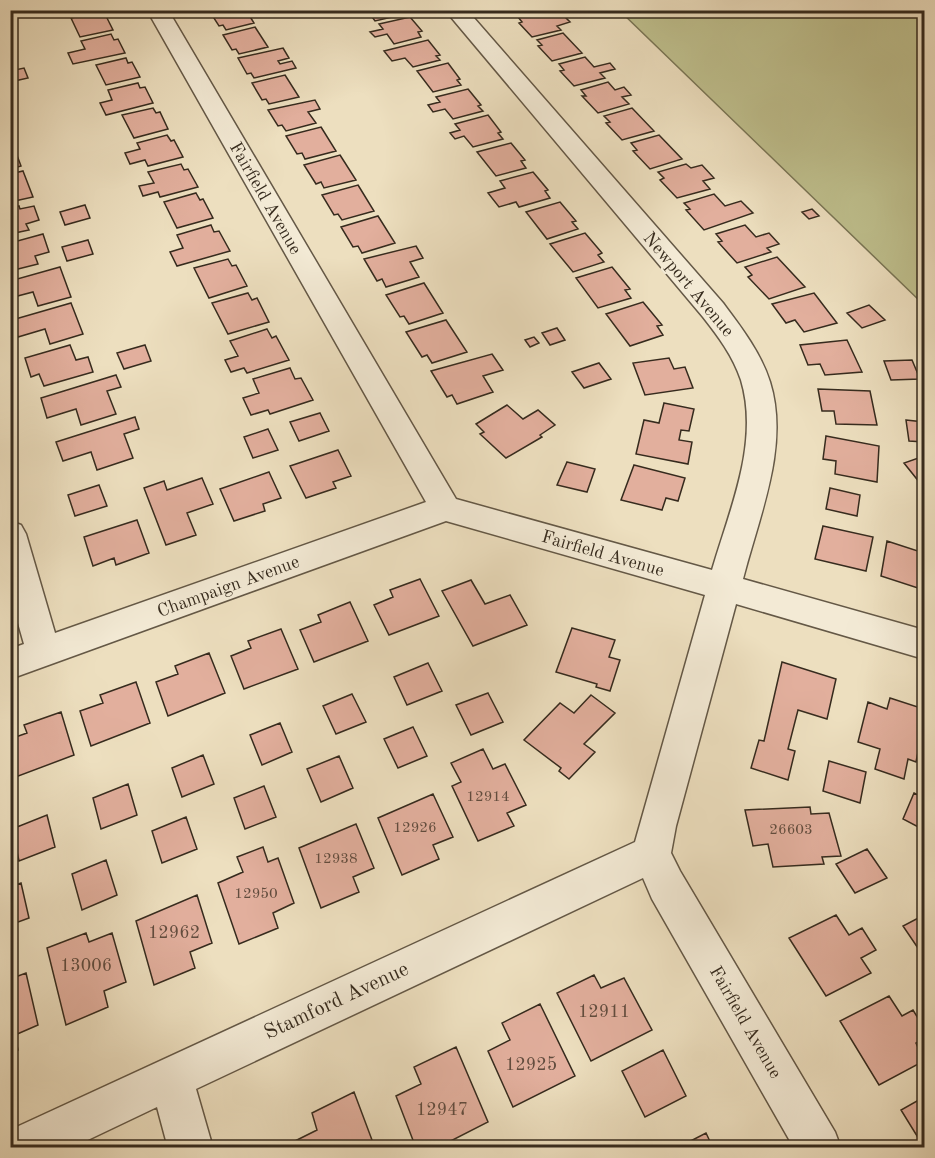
<svg xmlns="http://www.w3.org/2000/svg" width="935" height="1158" font-family="'Old Standard TT',serif">
<style>
.green{fill:#bfc08e;stroke:#7a7656;stroke-width:1.5}
.building{fill:#e2af9d;stroke:#362b1e;stroke-width:1.5}
.lines{fill:none;stroke-linecap:round;stroke-linejoin:round}
.minor-casing{stroke:#645846;stroke-width:3}
.minor{fill:#f3ead5;fill-rule:evenodd}
.labels{text-anchor:middle;stroke-width:4.5;stroke-linejoin:round;paint-order:stroke}
.number-label{font-size:15px;fill:#614c3e}
.street-label{font-size:18px;fill:#362b1e;stroke:#f3ead5}
.near-number-label{font-size:18px;fill:#614c3e}
.near-street-label{font-size:21px;fill:#362b1e;stroke:#f3ead5}
</style>
<rect width="100%" height="100%" fill="#eddfbf"/>
<filter id="stains"><feTurbulence type="fractalNoise" baseFrequency=".00333" numOctaves="4"/><feColorMatrix values="0 0 0 0 .2 0 0 0 0 .09 0 0 0 0 .02 0 0 0 .5 -.17"/></filter>
<radialGradient id="worn" r=".72"><stop offset=".6" stop-color="#630" stop-opacity="0"/><stop offset="1" stop-color="#630" stop-opacity=".3"/></radialGradient>
<path class="green" d="M921 11 924 13V305L620 11Z"/>
<path class="building" d="M216 10H246L254 23 226 30 223 25 219 26 210 12Z
M367 10H398L401 15 375 21Z
M543 11 548 16 561 13 570 22 557 26 561 30 532 37 519 23 522 22 518 17Z
M100 12 102 17 106 16 113 30 80 37 71 18Z
M410 17 422 31 418 32 421 37 394 44 387 34 375 37 370 32 383 29 379 24Z
M255 27 268 47 239 54 236 49 232 50 223 35Z
M563 33 582 53 552 61 538 46 542 45 537 40Z
M111 34 114 40 118 39 125 53 73 64 68 53 85 49 81 41Z
M428 40 440 55 436 56 440 60 413 67 405 58 392 61 384 51Z
M283 48 289 58 278 61 280 64 292 61 296 68 254 78 251 73 247 74 238 58Z
M585 57 594 67 610 63 615 69 600 73 605 78 574 86 560 71 564 70 559 64Z
M126 58 128 63 132 62 140 77 106 85 96 65Z
M448 63 460 79 457 80 461 85 433 92 417 71Z
M24 68 28 78 10 82V71Z
M285 75 299 97 269 104 266 99 262 100 252 83Z
M608 82 615 90 624 87 631 95 622 97 629 104 598 113 582 96H586L581 90Z
M138 83 140 88 145 87 153 103 106 115 100 103 112 100 108 90Z
M468 89 481 105 478 106 483 111 453 119 445 109 433 112 428 105 440 102 436 97Z
M315 100 320 109 308 112 316 123 286 131 282 125 278 126 268 110Z
M153 108 156 113 160 112 168 129 134 138 122 115Z
M632 108 654 131 622 140 606 123 610 122 604 116Z
M488 115 501 132 498 133 503 139 473 147 464 136 455 139 450 133 460 130 455 124Z
M321 127 336 151 305 159 302 153 297 154 286 136Z
M167 135 171 141 174 140 183 157 148 166 145 160 130 164 125 153 140 149 137 143Z
M659 135 682 159 650 169 633 151 637 150 631 143Z
M12 142 21 166 10 169V143Z
M511 143 525 160 521 161 526 168 496 176 477 152Z
M340 155 356 180 324 188 321 182 316 184 304 165Z
M181 164 184 170 188 169 198 187 160 197 158 192 143 196 139 186 154 183 148 172Z
M686 164 691 168 702 165 714 178 703 181 710 189 677 198 660 180 664 178 658 172Z
M23 171 33 197 10 202V174Z
M533 172 548 190 545 191 550 198 519 207 516 202 499 207 488 193 505 188 500 181Z
M358 185 374 211 342 220 338 214 334 215 322 195Z
M196 193 200 200 203 199 213 218 177 228 164 202Z
M714 194 725 206 741 201 753 213 704 230 686 210 690 209 684 203Z
M560 202 576 221 572 222 578 229 547 239 526 212Z
M85 205 90 218 65 225 60 212Z
M19 206 20 209 34 206 39 220 26 224 29 230 10 234V208Z
M812 209 819 216 809 219 802 212Z
M378 216 395 243 362 253 358 246 353 247 341 227Z
M211 225 214 232 219 231 230 251 177 266 170 252 183 248 177 235Z
M745 225 756 237 769 233 779 244 767 248 771 252 737 263 718 242 722 241 716 234Z
M585 233 602 253 598 255 604 262 573 272 550 244Z
M43 234 49 252 35 256 38 264 10 271V243Z
M88 240 93 254 67 261 62 247Z
M416 246 423 258 410 262 419 277 386 287 382 279 377 281 364 259Z
M777 257 805 287 769 299 748 277 752 275 745 267Z
M228 259 232 266 236 265 247 286 209 298 194 268Z
M60 267 71 297 38 306 33 292 10 298V281Z
M612 267 630 289 625 290 631 298 598 308 576 278Z
M424 283 443 313 409 324 404 316 400 317 386 295Z
M248 293 252 300 257 298 269 322 228 334 212 303Z
M814 293 837 323 804 332 795 320 786 323 772 304Z
M643 302 662 325 657 326 663 335 630 346 606 314Z
M71 303 83 334 50 344 45 329 18 337 12 320Z
M869 305 885 320 862 328 847 313Z
M446 320 467 352 432 363 427 355 422 357 406 332Z
M557 328 565 340 550 345 542 333Z
M267 329 272 338 276 336 289 360 247 373 244 368 231 372 225 360 238 356 230 341Z
M534 337 539 343 530 347 525 340Z
M847 340 862 372 825 375 820 364 808 365 800 345Z
M70 345 76 360 88 357 93 372 44 386 39 374 31 377 25 358Z
M145 345 151 361 124 369 117 353Z
M492 354 503 370 483 376 493 392 457 404 452 395 447 397 431 371Z
M669 358 674 369 685 367 693 388 645 395 633 363Z
M912 360 920 379 891 380 884 361Z
M599 363 611 379 584 388 572 372Z
M290 368 295 379 301 378 313 400 270 414 268 410 251 415 243 398 259 393 253 379Z
M116 375 121 387 107 391 116 414 81 425 76 409 47 418 41 398Z
M818 389 870 391 877 425 836 424 834 411H822Z
M664 403 694 409 689 431 681 430 679 440 692 442 688 464 636 454 644 420 659 423Z
M507 405 523 419 538 410 555 425 540 435 542 437 506 458 480 434 484 432 476 424Z
M320 413 329 431 299 441 290 422Z
M135 417 139 429 124 434 133 458 97 470 91 452 63 461 56 442Z
M906 420 924 422V442L909 441Z
M268 429 278 450 253 458 244 437Z
M826 436 879 446 877 482 835 474 836 461 823 459Z
M338 450 351 476 333 482 336 488 306 498 290 466Z
M924 456V481L920 483 904 463Z
M567 462 595 469 587 492 557 485Z
M634 465 685 478 678 501 666 498 662 510 621 500Z
M269 472 281 498 263 504 265 511 234 521 220 489Z
M202 478 213 504 187 513 196 535 166 545 144 488 164 481 167 490Z
M99 485 107 506 75 516 68 495Z
M830 488 860 495 857 516 826 509Z
M137 520 149 553 116 565 114 558 93 566 84 537Z
M823 526 873 537 866 571 815 559Z
M887 541 924 553V590L881 576Z
M420 579 439 616 389 635 374 605 393 597 390 590Z
M471 580 485 604 510 595 527 625 473 646 442 591Z
M350 602 368 641 314 662 300 630 321 622 318 615Z
M572 628 615 640 609 657 620 660 610 691 596 687 597 684 556 672Z
M281 629 298 669 244 689 231 656 251 648 248 641Z
M209 653 225 693 168 716 156 682 178 674 175 666Z
M782 662 836 679 827 719 798 710 788 749 795 751 788 780 751 768 759 740 764 741Z
M428 663 442 691 407 705 394 677Z
M136 682 150 723 91 746 80 711 103 703 100 695Z
M488 693 503 722 471 735 456 705Z
M352 694 366 722 336 734 323 706Z
M591 695 615 713 584 744 595 752 569 779 559 771 561 768 524 740 560 703 574 713Z
M890 698 924 709V722L916 762 908 759 904 779 875 769 880 749 858 742 868 702 887 709Z
M61 712 74 755 13 778 10 739 27 733 24 725Z
M280 723 292 752 262 765 250 735Z
M413 727 427 756 398 768 384 739Z
M483 749 493 769 505 764 526 805 507 813 514 826 478 841 452 786 461 782 451 763Z
M203 755 214 784 182 797 172 768Z
M339 756 353 788 321 802 307 769Z
M829 761 866 772 860 803 823 791Z
M128 784 137 815 101 829 93 798Z
M264 786 276 817 245 829 234 798Z
M914 793 924 798V830L903 819Z
M433 794 453 837 433 845 439 859 402 875 378 818Z
M810 807 811 814 829 813 841 856 822 857 824 864 773 867 768 844 753 846 745 810Z
M47 815 55 847 19 861 12 829Z
M186 817 197 849 162 863 152 831Z
M356 824 374 868 353 877 359 892 321 908 299 848Z
M263 847 268 862 278 858 294 903 273 913 278 928 239 944 218 883 243 872 237 857Z
M867 849 887 878 855 893 836 864Z
M106 860 117 895 82 910 72 874Z
M21 883 29 918 10 925V887Z
M197 895 212 943 190 952 195 968 154 985 136 921Z
M836 915 849 935 862 928 876 950 861 958 871 973 826 996 789 938Z
M924 915V957L903 926Z
M86 933 89 942 112 933 126 982 104 991 108 1007 66 1025 47 948Z
M26 973 38 1025 15 1035 18 1050 10 1054V979Z
M594 975 601 988 624 978 652 1030 591 1061 557 993Z
M889 996 902 1016 913 1010 924 1028V1038L916 1043 924 1061 879 1085 840 1021Z
M540 1004 575 1076 513 1107 488 1051 510 1040 502 1023Z
M456 1047 488 1122 437 1148H416L396 1096 421 1084 414 1067Z
M663 1050 686 1096 645 1117 622 1071Z
M354 1092 375 1148H297L295 1141 317 1130 312 1113Z
M924 1097V1148H920L918 1146 922 1144 901 1110Z
M706 1133 713 1148H677Z"/>
<g class="lines">
<defs>
<path id="minor" d="M147 10H168L456 499 712 570C729 511 760 443 741 380 733 356 718 336 703 317L445 10H467L723 303C741 327 761 353 770 382 790 446 759 516 743 579L924 630V659L736 604 676 826 671 853 680 871 835 1132 841 1148H794L652 899 643 878 196 1089 213 1148H168L157 1107 71 1148H10V1130L635 842 705 595 446 521 10 679V649L24 644 10 595V521L21 525 26 534 55 633 426 502Z"/>
</defs>
<use href="#minor" class="minor-casing"/>
<use href="#minor" class="minor"/>
</g>
<g class="labels">
<g class="number-label">
<text x="488" y="801">12914</text>
<text x="415" y="832">12926</text>
<text x="791" y="834">26603</text>
<text x="336" y="863">12938</text>
<text x="256" y="898">12950</text>
</g>
<g class="street-label">
<text transform="translate(266 198) rotate(60)" y="6">Fairfield Avenue</text>
<text transform="translate(689 284) rotate(50)" y="6">Newport Avenue</text>
<text transform="translate(603 553) rotate(16)" y="6">Fairfield Avenue</text>
<text transform="translate(228 586) rotate(-20)" y="6">Champaign Avenue</text>
<text transform="translate(746 1022) rotate(60)" y="6">Fairfield Avenue</text>
</g>
<g class="near-number-label">
<text x="174" y="938">12962</text>
<text x="86" y="971">13006</text>
<text x="604" y="1017">12911</text>
<text x="531" y="1070">12925</text>
<text x="442" y="1115">12947</text>
</g>
<g class="near-street-label">
<text transform="translate(336 1000) rotate(-25)" y="7">Stamford Avenue</text>
</g>
</g>
<rect width="935" height="1158" fill="none" stroke="#eddfbf" stroke-width="36"/>
<rect x="12" y="12" width="911" height="1134" fill="none" stroke="#362b1e" stroke-width="3"/>
<rect x="18" y="18" width="899" height="1122" fill="none" stroke="#362b1e" stroke-width="1.5"/>
<rect width="100%" height="100%" filter="url(#stains)"/>
<rect width="100%" height="100%" fill="url(#worn)"/>
</svg>
